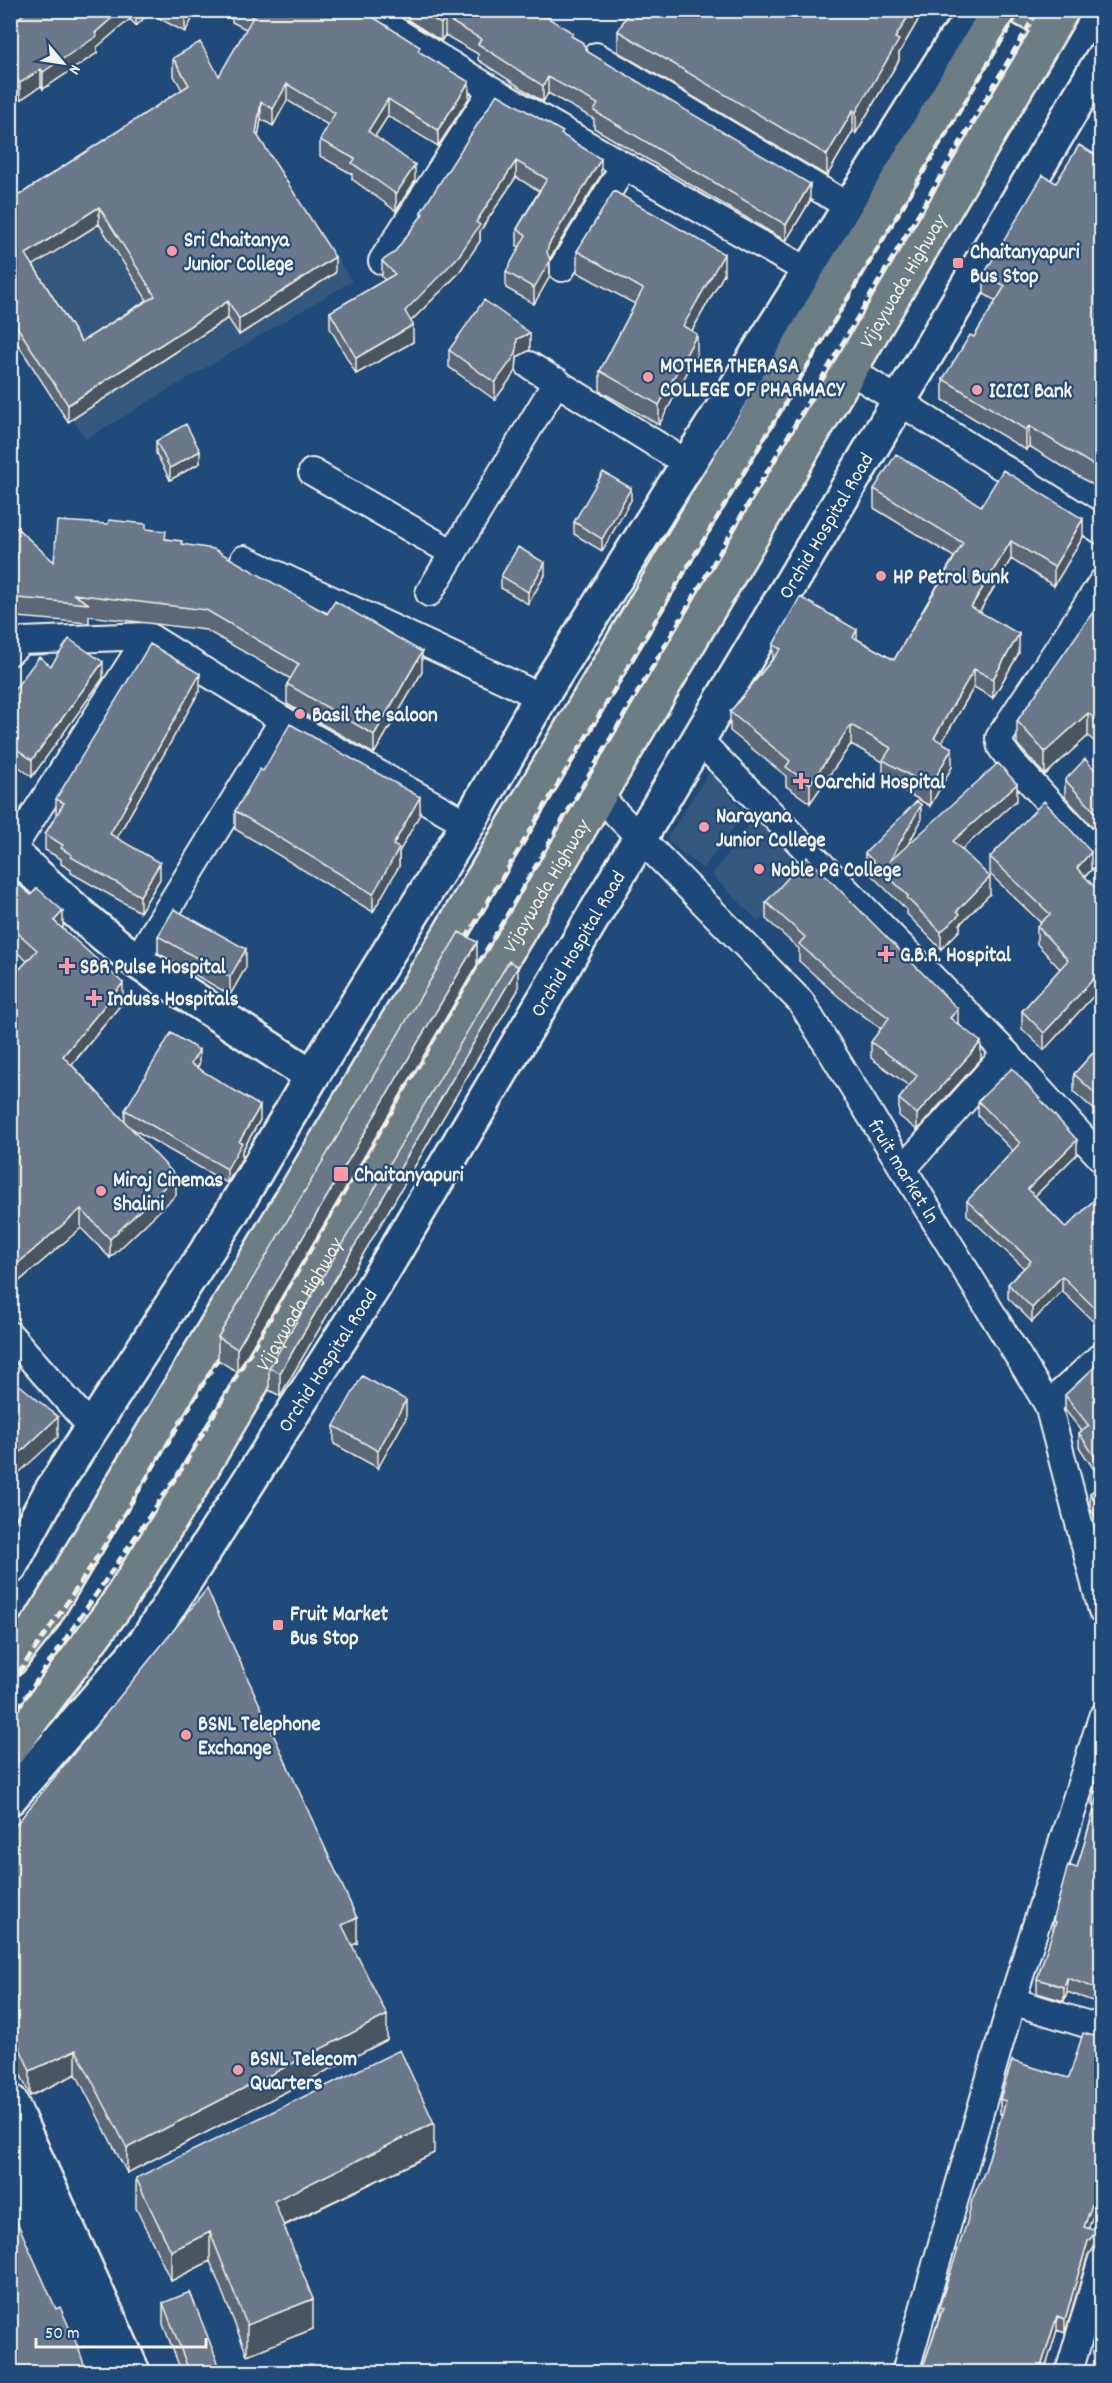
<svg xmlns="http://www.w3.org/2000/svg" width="1112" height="2383" font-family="Dekko,sans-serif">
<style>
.built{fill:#36587e}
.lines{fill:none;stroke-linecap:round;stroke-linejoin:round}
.minor-casing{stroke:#f4f1e8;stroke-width:30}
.tertiary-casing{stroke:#f4f1e8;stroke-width:38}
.trunk-casing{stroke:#f4f1e8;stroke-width:38}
.minor{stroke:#1f4a7a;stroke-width:26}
.tertiary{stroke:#1f4a7a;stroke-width:33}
.trunk{stroke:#6d7d84;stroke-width:33}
.rail{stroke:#f4f1e8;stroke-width:4.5;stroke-dasharray:9 4.5;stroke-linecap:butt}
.wall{fill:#5b6776;stroke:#f4f1e8;stroke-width:1.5;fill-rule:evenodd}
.shaded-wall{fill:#4a5460;stroke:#f4f1e8;stroke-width:1.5}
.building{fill:#6a7889;stroke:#f4f1e8;stroke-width:1.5;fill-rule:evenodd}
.poi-dot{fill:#ff9aa2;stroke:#1f4a7a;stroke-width:2}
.labels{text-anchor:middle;stroke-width:4.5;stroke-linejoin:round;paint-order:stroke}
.poi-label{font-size:21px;font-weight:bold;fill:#f4f1e8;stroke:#1f4a7a;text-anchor:start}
.street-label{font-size:21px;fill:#f4f1e8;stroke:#1f4a7a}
</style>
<rect width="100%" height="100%" fill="#1f4a7a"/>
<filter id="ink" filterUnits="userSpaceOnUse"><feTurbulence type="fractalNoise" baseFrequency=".0167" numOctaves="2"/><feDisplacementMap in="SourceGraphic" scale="12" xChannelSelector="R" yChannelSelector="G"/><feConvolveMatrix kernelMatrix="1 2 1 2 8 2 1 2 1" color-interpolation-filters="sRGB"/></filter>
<g filter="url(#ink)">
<path class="built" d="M226 87 352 281 86 439 11 326V221Z
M710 770 744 813 703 869 666 840Z
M756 814 806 864 759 922 712 875Z"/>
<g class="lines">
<defs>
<g id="minor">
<path d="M362 10 492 90 825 281"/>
<path d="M10 22 32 10"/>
<path d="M596 56 848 206"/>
<path d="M382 261 492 90"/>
<path d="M562 268 624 166"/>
<path d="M529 365 688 464"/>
<path d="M850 370 1102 531"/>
<path d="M312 472 453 553"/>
<path d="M244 559 541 697"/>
<path d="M1102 582 999 738 1001 747 1011 761 1102 859"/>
<path d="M429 593 557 381"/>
<path d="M10 652 22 641 148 636 283 720 468 824"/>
<path d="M697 738 1006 1053 1102 1159"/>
<path id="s1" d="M597 794 801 1002 1048 1405 1102 1611"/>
<path d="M11 851 148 636"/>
<path d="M136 961 283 720"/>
<path d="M903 1169 1006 1053"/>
<path d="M10 1335 92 1428"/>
<path d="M1048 1405 1102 1355"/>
<path d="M1012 2001 1102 2029"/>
<path d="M905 2372 1012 2001 1102 1717"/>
<path d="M1069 2372 1102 2259"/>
</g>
<g id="tertiary">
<path d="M10 851 85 919 136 961 312 1076"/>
<path d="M10 1567 50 1493 232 1212 312 1076 468 824 541 697 955 40 982 10"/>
<path id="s2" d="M10 1798 147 1640 373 1288 1102 59"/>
<path d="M10 2101 133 2372"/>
<path d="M10 2174 101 2372"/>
</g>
<g id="trunk">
<path d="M1025 10 1053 25"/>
<path d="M10 1660 41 1621 999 10"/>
<path id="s3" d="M10 1749 115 1607 186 1495 1062 10"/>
</g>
</defs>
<use href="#minor" class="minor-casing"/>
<use href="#tertiary" class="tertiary-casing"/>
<use href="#trunk" class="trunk-casing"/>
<use href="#minor" class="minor"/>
<use href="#tertiary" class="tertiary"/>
<use href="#trunk" class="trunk"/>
<path class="rail" d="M459 950 1020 10
M10 1684C89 1576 158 1461 226 1345
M10 1720 183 1467 1038 10"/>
</g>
<path class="wall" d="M31 10H197L185 32 149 13 136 26 130 19 97 47V53L43 89 41 86 20 100 10 86V23Z
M216 10H337L420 52 469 98 438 146 388 116 375 136 415 181 396 211 352 179V174L320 156V140L328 125 287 100 273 126 261 119 258 137 335 273 239 335 228 318 68 422 10 332V201L182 90 173 74V58L219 76 246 29 232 22V19ZM99 224 147 300 81 342 33 265Z
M406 10H535L573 37 588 52 810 201 786 241 594 128V119L548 93 543 102 478 60V54L445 35 441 41 408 20V11Z
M630 10H924L899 53V60L856 133 853 131 827 176 618 52V31Z
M563 135 601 175 550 260V276L534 304 506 288V272L520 247 517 246V229L539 191 516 177 480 231V241L458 274 411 321 413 342 356 374 330 328V312L385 280 382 277V261L394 253 421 217V212Z
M1101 158V490L1029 446 1026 450 943 400V379L974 337 996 301 984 294V274L1056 183Z
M577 251 724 274 692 331 697 354 659 425 600 391V371L635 304 577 272Z
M449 350H530L517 357 516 371 495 400 449 367Z
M156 441 200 463 170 480 156 453Z
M874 489 981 506 1083 537 1054 586 1011 559 979 612 1019 653 993 698 974 687 942 742 952 767 930 806 883 779V762L851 744 810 803 786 786V776L730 731V712L773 658V645L857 639 894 660 954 557 874 508Z
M631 500 602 551 574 534V522Z
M10 522 54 562 146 529 166 539 182 544 422 672 374 754 287 704V684L291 679 206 630 89 616V623L17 617 14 618V620Z
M545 575 528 604 501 588V576Z
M1101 616V739L1097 744 1088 736 1045 775 1017 744V721Z
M51 666 103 678 32 777 10 760V695Z
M200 690 117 838 160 879 140 912 71 873V870L61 864V859L45 850V834L56 815V799Z
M1101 764V836L1065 797V780L1095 770Z
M263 771 420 814 399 852V866L373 912 235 829V811Z
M1017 800 962 849 990 894 960 924V930L941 949 907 914V910L865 869V853L921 821 908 845Z
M990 857 1091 870 1085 877 1101 894V997L1097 992 1044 1050 1022 1029V1011L1060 969 1037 944V926L1041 923 990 874Z
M10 877 63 929 123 1002 72 1065 125 1122V1110L199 1064 197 1068 260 1120 242 1151V1158L227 1183 131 1128 176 1195 110 1258 81 1228 10 1289V980L27 961 10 946Z
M766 902 958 1024 981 1059 917 1130 899 1116V1099L909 1086 871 1058V1042L881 1029 839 997 799 961V949L766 919Z
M158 936 246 967 230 995 158 953Z
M477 965 237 1372 218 1360V1337Z
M518 990 280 1396 269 1390V1368Z
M1101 1044V1123L1099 1120V1114L1074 1092V1074Z
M978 1101 1077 1154 1035 1196 1066 1228 1101 1193V1329L1062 1291 1032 1322 1008 1298V1284L1024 1268 967 1215V1201L1013 1151 978 1116Z
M1101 1361V1480L1079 1447V1433L1082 1431 1065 1410V1395Z
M406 1418 378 1468 334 1444V1426Z
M1101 1486V1526L1090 1508V1493Z
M1101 1760V2004L1067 1992 1064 2001 1037 1993V1979L1053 1932V1921L1077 1868 1095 1806 1092 1805V1791Z
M10 1832 357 1943 352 1945 387 2040 127 2173 76 2074 30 2096 10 2050Z
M1012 2061 1089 2228 1097 2245 1088 2255 1065 2333 1057 2330 1044 2373H921L939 2318V2307L985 2171 1002 2114H1000V2099Z
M434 2153 284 2226 313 2329 247 2355 210 2261 171 2281 136 2208V2178Z
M1101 2300V2356L1093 2354 1094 2327Z
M163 2303 222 2373H182L163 2324Z"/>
<path class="shaded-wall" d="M121 10H130V19L97 47V53L43 89V72L95 33Z
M136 10H149V13L136 26Z
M188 10H197L185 32V16Z
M912 10H924L899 53V60L856 133V112L895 38Z
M445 18V35L441 41V24Z
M41 69V86L20 100V83Z
M548 77V93L543 102V86Z
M469 82V98L438 146V130Z
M287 84V100L273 126V109Z
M388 99V116L368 147V131Z
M261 102V119L256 150V133Z
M853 110V131L827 176V155Z
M601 159V175L549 260 550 276 534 304V288L549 244Z
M516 161V177L480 231V241L458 274 405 327V311L476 222Z
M415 165V181L396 211V194Z
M810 184V201L786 241V225Z
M99 207V224L26 270V254Z
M724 254V274L683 346V326Z
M335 257V273L239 335V319Z
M228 301V318L68 422V405Z
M413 325V342L356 374V358Z
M530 333V350L517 357 516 371 495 400V383L517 339Z
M697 334V354L659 425V405Z
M1029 426V446L1026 450V430Z
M200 451V463L170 480V468Z
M631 488V500L602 551V539Z
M1083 519V537L1054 586V567Z
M1011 541V559L971 626V607Z
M545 563V575L528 604V592Z
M17 598V617L14 618V620L10 623V603L12 599Z
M857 630V649L853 637Z
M1019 634V653L993 698V679Z
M422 652V672L374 754V735Z
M103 662V678L32 777V760Z
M974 669V687L934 756V738Z
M200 674V690L110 850V834Z
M1088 713V736L1045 775V752Z
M1101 716V739L1097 744V721Z
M851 725V744L810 803V784Z
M952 748V767L930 806V787Z
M1017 784V800L953 857V841Z
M420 797V814L399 852V866L373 912V894L393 845Z
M921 805V821L889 878V862Z
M1091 852V870L1077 885V868Z
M160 863V879L140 912V896Z
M990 877V894L960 924V930L941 949V932L957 911Z
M63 911V930L54 921Z
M477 942V965L237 1372V1349Z
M246 949V967L230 995V977Z
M518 967V990L280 1396V1373Z
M1097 975V992L1044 1050V1033Z
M123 983V1002L63 1075V1056Z
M958 1009V1025L950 1018Z
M981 1042V1059L917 1130V1114Z
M199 1050V1064L191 1078V1064Z
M260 1106V1120L242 1151V1158L227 1183V1169L239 1142Z
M1077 1140V1154L1028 1203V1189Z
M176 1176V1195L110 1258V1239Z
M81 1209V1228L10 1289V1270Z
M1062 1276V1291L1032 1322V1308Z
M406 1400V1418L378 1468V1451Z
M58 1417V1437L10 1481V1462Z
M15 1500V1519L10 1527V1507Z
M357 1918V1943L342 1950V1925Z
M1067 1978V1992L1064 2001V1987Z
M387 2015V2040L127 2173V2148Z
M76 2050V2074L30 2096V2071Z
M434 2123V2153L274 2230V2201Z
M1101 2179V2193L1084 2241V2227Z
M1097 2231V2245L1088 2255 1065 2333V2319L1088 2241Z
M210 2232V2261L171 2281V2251Z
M313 2299V2329L247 2355V2325Z
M1057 2316V2330L1044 2373H1039Z"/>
<path class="building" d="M31 10H121L95 33 97 36 43 72 41 69 20 83 10 69V23Z
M175 10H188L185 16Z
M242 10H337L344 14 346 10H362L420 47 418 51 469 82 438 130 388 99 368 131 415 165 396 194 352 163 355 159 320 140 335 113 287 84 273 109 261 102 256 133 335 257 239 319 228 301 68 405 10 316V201L189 85 173 58 200 42 219 76 253 17ZM99 207 155 296 81 342 26 254Z
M418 10H535L573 33 571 36 582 42 588 52 810 184 786 225 594 111 598 104 548 77 543 86 478 44 481 39 445 18 441 24Z
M630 10H912L895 38 899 40 856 112 853 110 827 155 618 31Z
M497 94 563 132 561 134 601 159 549 244 547 252 550 260 534 288 506 272 526 235 517 229 547 179 516 161 476 222 480 225 458 257 405 311 413 325 356 358 330 312 395 274 382 261 394 253 423 214 421 212Z
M1079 145 1101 158V470L1029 426 1026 430 943 379 970 335 974 337 1005 286 984 274 1043 175 1056 183Z
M614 191 724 254 683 326 697 334 659 405 600 371 643 289 577 251Z
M484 300 530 333 517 339 516 354 495 383 449 350Z
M186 424 200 451 170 468 156 441Z
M896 454 981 506 1003 470 1083 519 1054 567 1011 541 971 607 1019 634 993 679 974 669 934 738 952 748 930 787 883 760 891 748 851 725 810 784 786 767 790 761 730 712 781 649 773 645 800 597 857 630 853 637 894 660 963 543 874 489Z
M603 472 631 488 602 539 574 522Z
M109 520 146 524V529L166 531 165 539 182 541 181 544 214 549 327 614 335 601 422 652 374 735 287 684 299 664 206 610 73 594 89 604 17 598 12 599 14 600 10 603V522L54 562 57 521 108 524Z
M518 547 545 563 528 592 501 576Z
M1095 609 1101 616V716L1097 721 1088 713 1045 752 1017 721Z
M69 639 103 662 32 760 10 744V695L39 657 51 666Z
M150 644 200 674 110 834 160 863 140 896 71 857 72 855 61 848 63 845 45 834 64 803 56 799Z
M290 724 420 797 393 845 399 848 373 894 235 811 260 769 263 771Z
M1085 759 1095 770 1101 764V818L1065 780Z
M998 763 1017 784 953 841 990 877 957 911 960 914 941 932 907 898 908 896 865 853 917 801 921 805 889 862Z
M1044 801 1091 852 1077 868 1101 894V980L1097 975 1044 1033 1022 1011 1068 960 1037 926 1050 914 990 857Z
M807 857 958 1009 950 1018 981 1042 917 1114 899 1099 917 1076 871 1042 889 1018 839 980 799 944 805 937 766 902Z
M10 877 31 895 37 888 63 911 54 921 123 983 63 1056 176 1176 110 1239 81 1209 10 1270V980L37 950 10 926Z
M174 909 246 949 230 977 158 936Z
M459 932 477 942 237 1349 218 1337Z
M509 961 518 967 280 1373 269 1368Z
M171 1033 199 1050 191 1064 260 1106 239 1142 242 1143 227 1169 125 1110Z
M1101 1044V1099L1074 1074Z
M1012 1068 1077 1140 1028 1189 1066 1228 1101 1193V1314L1062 1276 1032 1308 1008 1284 1031 1261 967 1201 1020 1143 978 1101Z
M1101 1361V1466L1079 1433 1089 1426 1065 1395Z
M362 1376 406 1400 378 1451 334 1426Z
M10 1377 58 1417 10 1462Z
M1101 1486V1511L1090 1493Z
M10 1496 15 1500 10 1507Z
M207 1589 357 1918 342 1925 387 2015 127 2148 76 2050 30 2071 10 2025V1832Z
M1101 1760V1990L1067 1978 1064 1987 1037 1979 1056 1922 1053 1921 1068 1865 1077 1868 1099 1793 1092 1791Z
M1083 2033 1101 2038V2179L1084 2227 1097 2231 1088 2241 1065 2319 1057 2316 1039 2373H921L943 2308 939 2307 967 2222 972 2200 985 2171 1006 2101 1000 2099 1012 2061 1069 2078Z
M400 2050 434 2123 274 2201 313 2299 247 2325 210 2232 171 2251 136 2178Z
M10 2206 56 2309 60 2307 78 2347 87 2373H10Z
M190 2292 222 2373H190L163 2303Z
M1101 2300V2342L1093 2340 1097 2328 1094 2327Z"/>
</g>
<g class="poi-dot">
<circle cx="172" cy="251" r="6"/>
<rect x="952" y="257" width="12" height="12" rx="3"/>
<circle cx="648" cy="377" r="6"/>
<circle cx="977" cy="390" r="6"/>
<circle cx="881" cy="576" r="6"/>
<circle cx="300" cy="714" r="6"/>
<path d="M798 772h6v6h6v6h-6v6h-6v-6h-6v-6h6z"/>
<circle cx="704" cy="827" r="6"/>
<circle cx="759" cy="869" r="6"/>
<path d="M883 945h6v6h6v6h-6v6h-6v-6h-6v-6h6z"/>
<path d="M64 957h6v6h6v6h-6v6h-6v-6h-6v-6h6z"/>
<path d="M91 989h6v6h6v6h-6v6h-6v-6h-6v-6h6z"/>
<rect x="333" y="1166" width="16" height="16" rx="3"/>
<circle cx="101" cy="1191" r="6"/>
<rect x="272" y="1619" width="12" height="12" rx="3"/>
<circle cx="186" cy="1735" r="6"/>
<circle cx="238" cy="2070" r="6"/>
</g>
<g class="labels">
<g class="poi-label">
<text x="184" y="246">Sri Chaitanya<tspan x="184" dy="24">Junior College</tspan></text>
<text x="970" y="258">Chaitanyapuri<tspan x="970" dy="24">Bus Stop</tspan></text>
<text x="660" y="372">MOTHER THERASA<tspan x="660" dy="24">COLLEGE OF PHARMACY</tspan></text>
<text x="989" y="397">ICICI Bank</text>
<text x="893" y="583">HP Petrol Bunk</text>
<text x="312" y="721">Basil the saloon</text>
<text x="814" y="788">Oarchid Hospital</text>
<text x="716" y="822">Narayana<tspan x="716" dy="24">Junior College</tspan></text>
<text x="771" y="876">Noble PG College</text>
<text x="900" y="961">G.B.R. Hospital</text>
<text x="80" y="973">SBR Pulse Hospital</text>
<text x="107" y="1005">Induss Hospitals</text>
<text x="354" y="1181">Chaitanyapuri</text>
<text x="113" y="1186">Miraj Cinemas<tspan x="113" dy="24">Shalini</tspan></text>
<text x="290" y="1620">Fruit Market<tspan x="290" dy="24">Bus Stop</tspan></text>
<text x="198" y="1730">BSNL Telephone<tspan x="198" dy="24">Exchange</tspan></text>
<text x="250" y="2065">BSNL Telecom<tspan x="250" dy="24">Quarters</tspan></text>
</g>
<g class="street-label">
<text dy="7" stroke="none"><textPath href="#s3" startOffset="1719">Vijaywada Highway</textPath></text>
<text dy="7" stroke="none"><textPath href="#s2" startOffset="1514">Orchid Hospital Road</textPath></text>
<text dy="7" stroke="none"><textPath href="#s3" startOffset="1017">Vijaywada Highway</textPath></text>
<text dy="7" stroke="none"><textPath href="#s2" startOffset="1028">Orchid Hospital Road</textPath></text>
<text dy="7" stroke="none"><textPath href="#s1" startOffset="489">fruit market ln</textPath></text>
<text dy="7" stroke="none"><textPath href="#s3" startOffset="531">Vijaywada Highway</textPath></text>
<text dy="7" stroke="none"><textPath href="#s2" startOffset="542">Orchid Hospital Road</textPath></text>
</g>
</g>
<rect width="1112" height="2383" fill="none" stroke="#1f4a7a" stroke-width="36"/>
<rect x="18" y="18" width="1076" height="2347" fill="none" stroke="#f4f1e8" stroke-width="2" filter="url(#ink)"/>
<g transform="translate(63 63) rotate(119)" stroke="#1f4a7a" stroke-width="4.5" paint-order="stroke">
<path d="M0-4.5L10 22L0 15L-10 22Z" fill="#f4f1e8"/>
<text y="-9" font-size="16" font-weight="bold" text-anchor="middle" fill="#f4f1e8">N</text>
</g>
<path d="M36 2338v9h170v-9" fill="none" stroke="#f4f1e8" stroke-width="3"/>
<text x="45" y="2338" font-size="18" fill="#f4f1e8" stroke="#1f4a7a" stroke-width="4.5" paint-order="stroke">50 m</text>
</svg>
